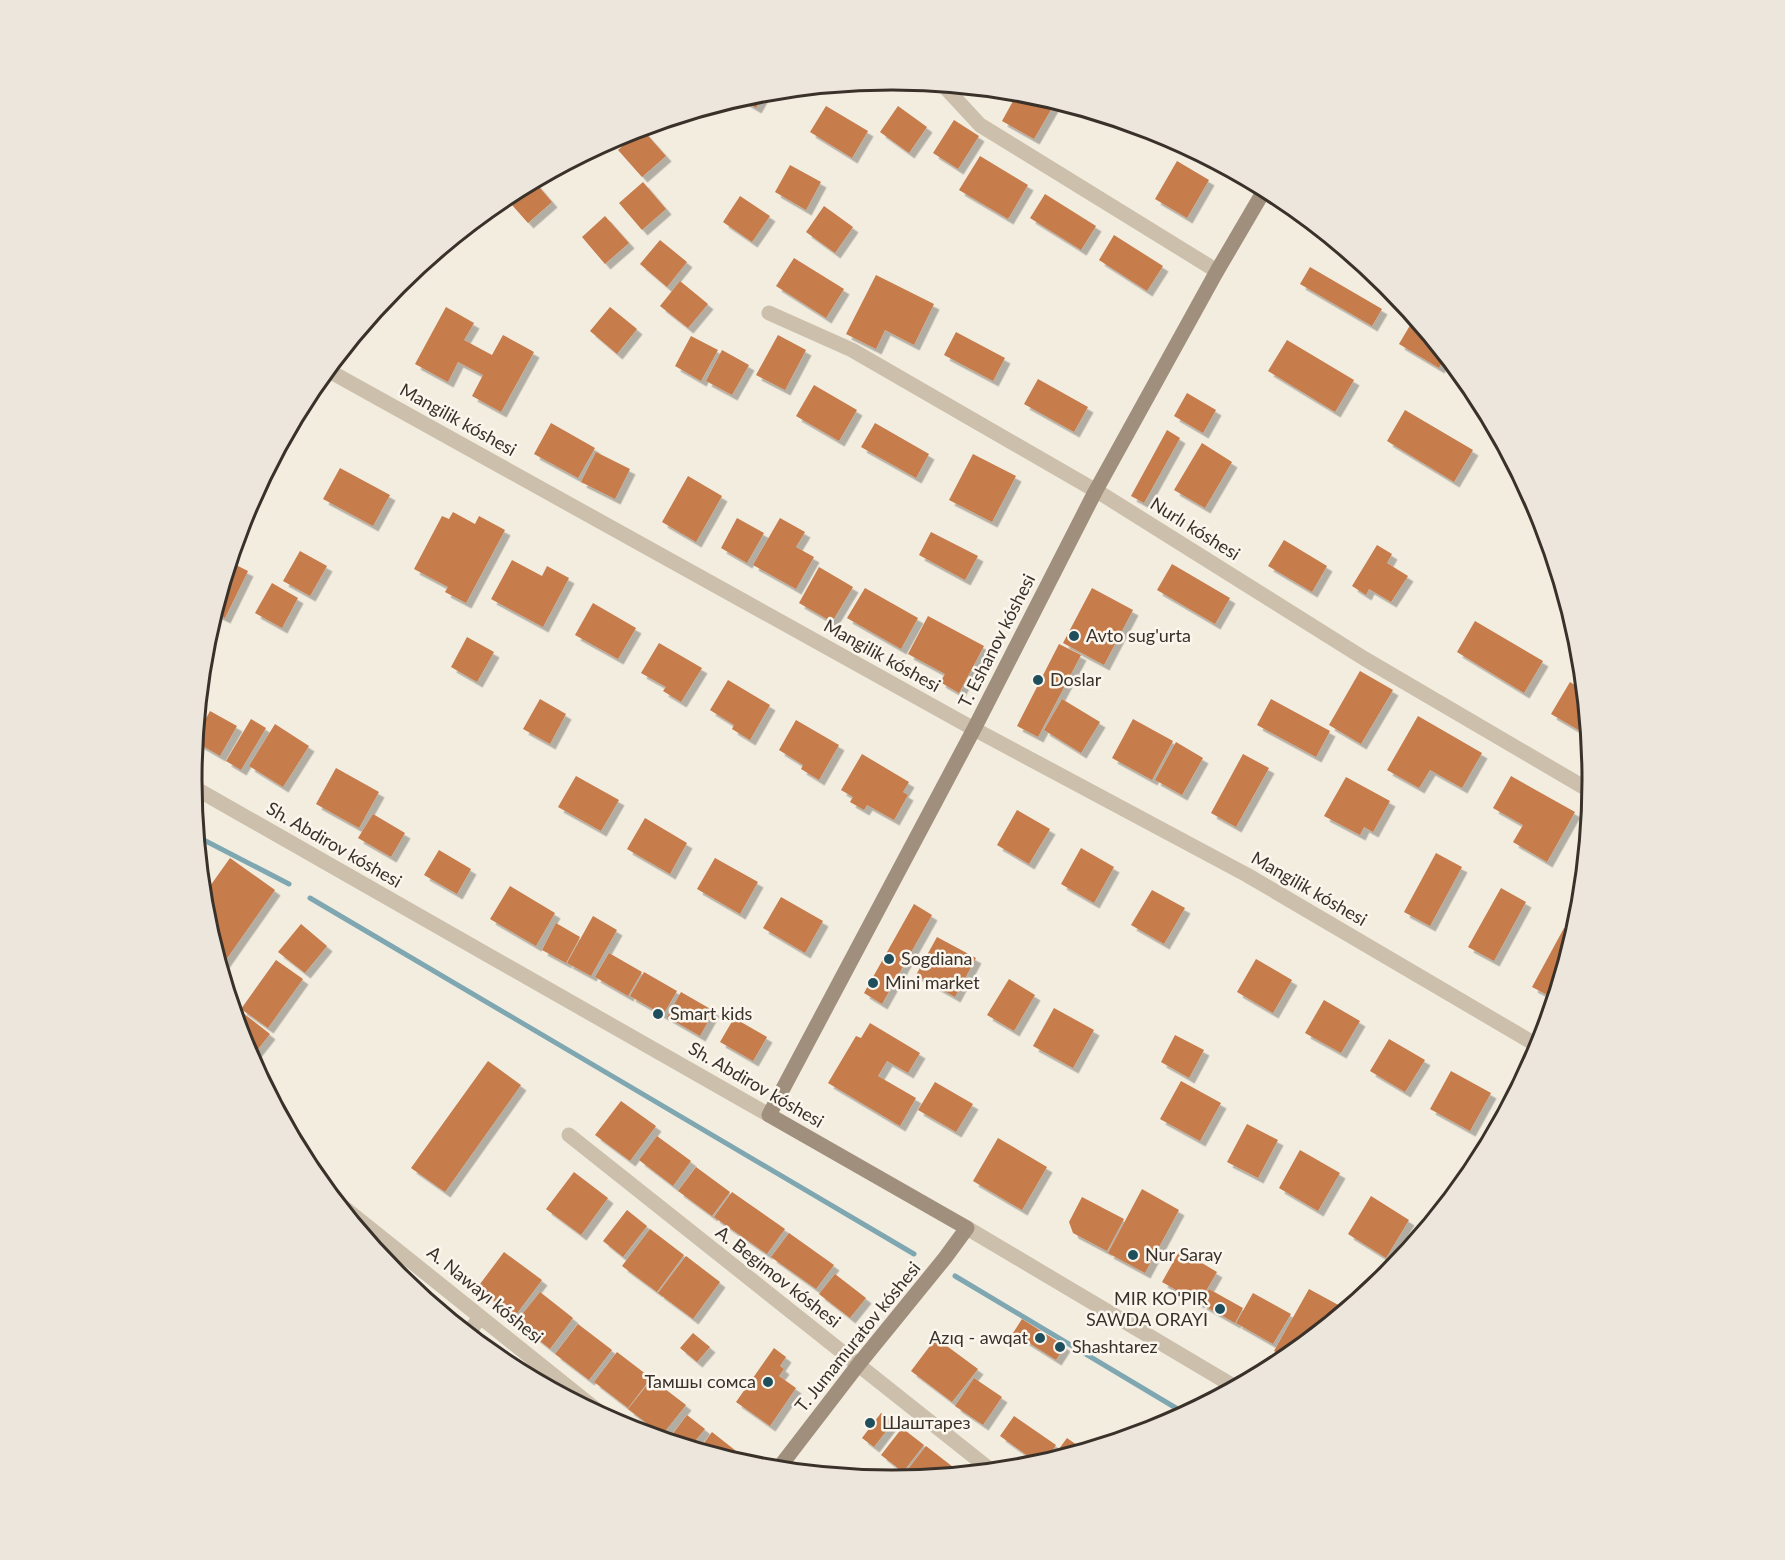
<svg xmlns="http://www.w3.org/2000/svg" width="1785" height="1560" font-family="Lato,sans-serif">
<style>
.lines{fill:none;stroke-linecap:round;stroke-linejoin:round}
.stream{stroke:#7ea7b1;stroke-width:5}
.building{fill:#c67b4b;filter:url(#shadow)}
.minor{stroke:#ccbfab;stroke-width:15}
.tertiary{stroke:#ccbfab;stroke-width:15}
.secondary{stroke:#a08f7c;stroke-width:15}
.poi-dot{fill:#1f4f5c;stroke:#fbf6ed;stroke-width:2}
.labels{text-anchor:middle;stroke-width:5;stroke-linejoin:round;paint-order:stroke}
.street-label{font-size:18px;fill:#3a322a;stroke:#fbf6ed}
.poi-label{font-size:18px;fill:#3a322a;stroke:#fbf6ed;text-anchor:start}
.rim{fill:none;stroke:#3a322a;stroke-width:3}
</style>
<defs>
<filter id="shadow"><feDropShadow dx="5.5" dy="5.5" stdDeviation="0" flood-color="#0004"/></filter>
</defs>
<rect width="100%" height="100%" fill="#f3ede0"/>
<g class="lines">
<path class="stream" d="M198 837 289 884
M310 898 914 1254
M955 1276 1186 1414"/>
</g>
<path class="building" d="M765 92 756 108 739 98 756 93Z
M1018 92 1029 93 1056 101 1034 139 1002 121Z
M826 106 868 131 852 158 810 132Z
M898 106 927 127 909 153 880 132Z
M954 120 979 136 958 169 933 153Z
M642 129 666 156 642 177 618 150Z
M980 156 1028 185 1008 219 959 190Z
M1177 161 1209 180 1187 218 1155 199Z
M790 165 821 182 806 210 775 192Z
M534 181 552 202 528 223 505 197Z
M643 182 666 209 642 230 619 203Z
M1045 194 1096 226 1081 250 1030 218Z
M740 196 770 216 752 242 723 222Z
M824 206 853 227 835 253 806 232Z
M605 216 629 243 605 264 582 237Z
M1114 235 1163 266 1147 291 1099 260Z
M660 240 687 262 667 287 640 264Z
M794 258 844 289 826 318 776 286Z
M1310 267 1382 309 1372 326 1300 284Z
M876 275 934 304 914 345 885 330 876 349 846 334Z
M680 281 708 304 688 328 660 306Z
M446 307 474 323 464 340 492 355 503 335 534 352 501 412 472 396 483 375 458 362 448 382 415 364Z
M610 307 637 329 617 354 590 331Z
M1412 322 1426 331 1446 355 1439 368 1399 344Z
M956 332 1005 358 993 381 944 355Z
M778 335 806 350 785 390 756 375Z
M691 336 718 350 701 381 675 366Z
M1287 340 1354 380 1335 412 1268 371Z
M722 350 749 365 732 395 706 381Z
M1038 379 1088 407 1074 432 1024 404Z
M814 385 857 410 839 441 796 416Z
M1187 393 1216 410 1203 433 1174 416Z
M1405 410 1473 450 1454 482 1387 441Z
M551 423 595 448 578 478 534 454Z
M875 423 929 454 916 478 861 447Z
M1167 430 1180 438 1144 503 1131 496Z
M1202 443 1232 462 1205 508 1174 490Z
M596 452 630 469 615 499 581 482Z
M973 454 1016 476 992 522 949 500Z
M340 468 390 495 373 526 323 499Z
M688 476 722 496 696 542 662 522Z
M453 512 475 524 479 516 505 530 466 603 445 592 448 587 414 569 442 516 449 519Z
M737 518 764 533 747 563 721 548Z
M780 518 805 532 796 547 814 557 796 589 753 565Z
M931 532 978 556 965 580 919 555Z
M1284 540 1327 566 1312 592 1268 566Z
M1377 545 1392 554 1387 563 1408 576 1391 602 1369 589 1366 595 1352 586Z
M300 551 327 566 310 596 283 581Z
M512 560 542 576 547 566 569 578 543 627 491 599Z
M230 562 248 571 225 618 215 613Z
M1172 564 1230 598 1215 624 1157 590Z
M819 567 853 587 832 622 799 603Z
M272 583 298 598 282 628 255 613Z
M865 588 918 618 901 649 847 618Z
M1092 588 1133 610 1104 665 1063 643Z
M593 603 636 628 618 659 575 635Z
M928 616 984 646 959 693 940 682 945 674 908 654Z
M1475 621 1543 661 1524 693 1457 652Z
M467 637 494 652 477 682 451 667Z
M659 643 702 668 681 702 663 691 666 687 641 673Z
M1059 644 1081 655 1038 737 1017 726Z
M1360 671 1393 690 1361 744 1329 725Z
M728 680 770 705 750 740 732 729 734 725 710 710Z
M1570 682 1584 691 1589 736 1551 714Z
M540 699 566 714 550 744 523 729Z
M1062 699 1100 722 1081 753 1044 730Z
M1271 699 1330 731 1316 757 1257 725Z
M210 711 237 726 220 756 196 742V737Z
M1418 716 1482 753 1462 788 1430 770 1419 788 1387 770Z
M251 719 266 728 241 770 226 761Z
M1133 719 1173 741 1152 780 1112 758Z
M796 720 839 745 819 780 801 769 803 765 779 750Z
M275 724 309 746 283 787 249 766Z
M1176 742 1203 758 1182 795 1155 780Z
M862 754 909 782 903 792 908 795 894 820 867 805 864 810 850 802 853 797 841 790Z
M1243 754 1269 768 1236 827 1211 813Z
M336 768 379 792 359 828 316 804Z
M576 776 619 800 601 831 558 807Z
M1511 776 1575 812 1547 862 1513 842 1523 825 1493 808Z
M1346 777 1390 801 1373 832 1364 827 1360 835 1324 816Z
M1017 810 1050 829 1029 864 997 845Z
M373 814 405 833 391 857 358 838Z
M645 818 687 843 670 874 627 849Z
M1081 848 1114 867 1094 903 1061 884Z
M439 850 471 869 457 894 424 875Z
M1436 853 1462 867 1430 926 1404 912Z
M230 858 275 890 221 967 205 916 212 905 204 899 203 896Z
M715 858 758 882 740 914 697 889Z
M510 886 555 913 536 946 490 919Z
M1501 888 1526 902 1494 961 1468 947Z
M1152 890 1185 908 1164 944 1131 925Z
M781 897 823 921 805 953 763 928Z
M914 904 932 915 882 1004 864 993Z
M593 916 617 930 591 976 567 963Z
M556 923 580 937 566 963 542 950Z
M301 924 327 946 305 973 278 952Z
M1564 928 1575 933 1555 999 1532 987Z
M937 937 976 958 955 997 916 975Z
M609 953 642 972 628 996 595 977Z
M1256 959 1292 980 1273 1013 1237 992Z
M276 960 303 979 268 1028 241 1009Z
M644 972 677 991 663 1015 630 996Z
M1009 979 1035 995 1014 1031 987 1015Z
M681 992 714 1011 700 1036 667 1017Z
M1324 1000 1360 1021 1341 1053 1305 1033Z
M1054 1008 1094 1030 1073 1068 1033 1046Z
M243 1013 270 1034 251 1058 245 1048 237 1021Z
M734 1018 767 1037 753 1061 720 1042Z
M870 1023 920 1053 908 1073 887 1061 878 1076 916 1098 900 1126 828 1083 856 1036 861 1038Z
M1175 1035 1204 1050 1189 1078 1161 1062Z
M1389 1039 1425 1060 1405 1092 1370 1071Z
M488 1061 521 1085 445 1192 411 1168Z
M1451 1071 1491 1093 1470 1131 1430 1109Z
M1181 1081 1221 1103 1200 1141 1160 1119Z
M935 1082 973 1104 956 1132 918 1110Z
M621 1101 656 1126 630 1161 595 1135Z
M1247 1124 1278 1140 1258 1178 1227 1162Z
M657 1136 691 1161 673 1186 639 1160Z
M998 1138 1047 1167 1022 1210 973 1181Z
M1300 1150 1340 1173 1318 1211 1279 1188Z
M696 1167 730 1192 712 1216 678 1191Z
M574 1172 608 1198 581 1235 546 1209Z
M1142 1189 1179 1210 1145 1273 1108 1253Z
M732 1192 785 1229 767 1254 714 1217Z
M1371 1196 1409 1220 1386 1258 1348 1234Z
M1082 1197 1124 1219 1107 1251 1073 1233 1069 1222Z
M627 1210 647 1226 623 1257 603 1241Z
M650 1229 684 1255 657 1292 622 1266Z
M789 1233 834 1265 816 1289 771 1257Z
M1180 1250 1217 1272 1199 1303 1162 1282Z
M504 1252 542 1280 515 1316 477 1288Z
M686 1256 720 1282 693 1319 658 1293Z
M835 1274 866 1298 850 1318 819 1294Z
M1209 1289 1243 1308 1235 1323 1201 1304Z
M1309 1289 1342 1307 1336 1318 1287 1358 1274 1351Z
M540 1292 573 1318 550 1349 516 1322Z
M1253 1293 1291 1314 1273 1344 1236 1323Z
M437 1299 464 1320 459 1326 433 1305Z
M1022 1319 1065 1346 1056 1360 1013 1333Z
M578 1324 612 1350 589 1380 555 1354Z
M693 1333 710 1347 697 1362 680 1348Z
M936 1338 978 1369 952 1402 911 1371Z
M497 1348 531 1374 529 1376 503 1362 493 1354Z
M774 1348 786 1357 780 1366 784 1369 779 1376 796 1388 770 1426 736 1402Z
M617 1352 651 1378 628 1408 594 1382Z
M974 1378 1002 1397 983 1425 955 1406Z
M652 1379 686 1405 662 1435 628 1409Z
M881 1413 893 1422 874 1447 862 1438Z
M687 1415 705 1429 690 1447 668 1440Z
M1014 1416 1056 1445 1044 1463 1039 1464 1000 1436Z
M902 1428 924 1445 903 1472 881 1455Z
M712 1432 745 1458 742 1463 699 1450Z
M1067 1438 1084 1450 1050 1461Z
M926 1446 962 1474 912 1479 905 1473Z"/>
<g class="lines">
<path class="minor" d="M884 80 941 84
M942 84 980 125 1217 271
M769 313 852 350 1105 496 1365 659 1592 792
M329 367 331 372 974 729 1247 875 1540 1047
M569 1135 992 1471
M337 1202 608 1419
M468 1334 480 1317"/>
<path class="tertiary" d="M193 787 769 1115
M967 1228 1235 1387"/>
<path class="secondary" d="M778 1469 858 1365 945 1258 967 1228 769 1115 974 729 1095 492 1217 271 1265 189"/>
</g>
<g class="poi-dot">
<circle cx="1074" cy="636" r="6"/>
<circle cx="1038" cy="680" r="6"/>
<circle cx="889" cy="959" r="6"/>
<circle cx="873" cy="983" r="6"/>
<circle cx="658" cy="1014" r="6"/>
<circle cx="1133" cy="1255" r="6"/>
<circle cx="1220" cy="1309" r="6"/>
<circle cx="1040" cy="1338" r="6"/>
<circle cx="1060" cy="1347" r="6"/>
<circle cx="768" cy="1382" r="6"/>
<circle cx="870" cy="1423" r="6"/>
</g>
<g class="labels">
<g class="street-label">
<text transform="translate(458 420) rotate(29)" y="6">Mangilik kóshesi</text>
<text transform="translate(1195 529) rotate(32)" y="6">Nurlı kóshesi</text>
<text transform="translate(997 641) rotate(-63)" y="6">T. Eshanov kóshesi</text>
<text transform="translate(882 656) rotate(29)" y="6">Mangilik kóshesi</text>
<text transform="translate(334 845) rotate(30)" y="6">Sh. Abdirov kóshesi</text>
<text transform="translate(1309 889) rotate(30)" y="6">Mangilik kóshesi</text>
<text transform="translate(756 1085) rotate(30)" y="6">Sh. Abdirov kóshesi</text>
<text transform="translate(778 1277) rotate(38)" y="6">A. Begimov kóshesi</text>
<text transform="translate(485 1295) rotate(39)" y="6">A. Nawayı kóshesi</text>
<text transform="translate(858 1337) rotate(-51)" y="6">T. Jumamuratov kóshesi</text>
</g>
<g class="poi-label">
<text x="1086" y="642">Avto sug'urta</text>
<text x="1050" y="686">Doslar</text>
<text x="901" y="965">Sogdiana</text>
<text x="885" y="989">Mini market</text>
<text x="670" y="1020">Smart kids</text>
<text x="1145" y="1261">Nur Saray</text>
<text x="1208" y="1305" text-anchor="end">MIR KO'PIR<tspan x="1208" dy="21">SAWDA ORAYI</tspan></text>
<text x="1028" y="1344" text-anchor="end">Azıq - awqat</text>
<text x="1072" y="1353">Shashtarez</text>
<text x="756" y="1388" text-anchor="end">Тамшы сомса</text>
<text x="882" y="1429">Шаштарез</text>
</g>
</g>
<path d="M0 0H1785V1560H0ZM202 780a690 690 0 1 1 1380 0a690 690 0 1 1-1380 0Z" fill="#ece6dd" fill-rule="evenodd"/>
<path class="rim" d="M202 780a690 690 0 1 1 1380 0a690 690 0 1 1-1380 0Z"/>
</svg>
